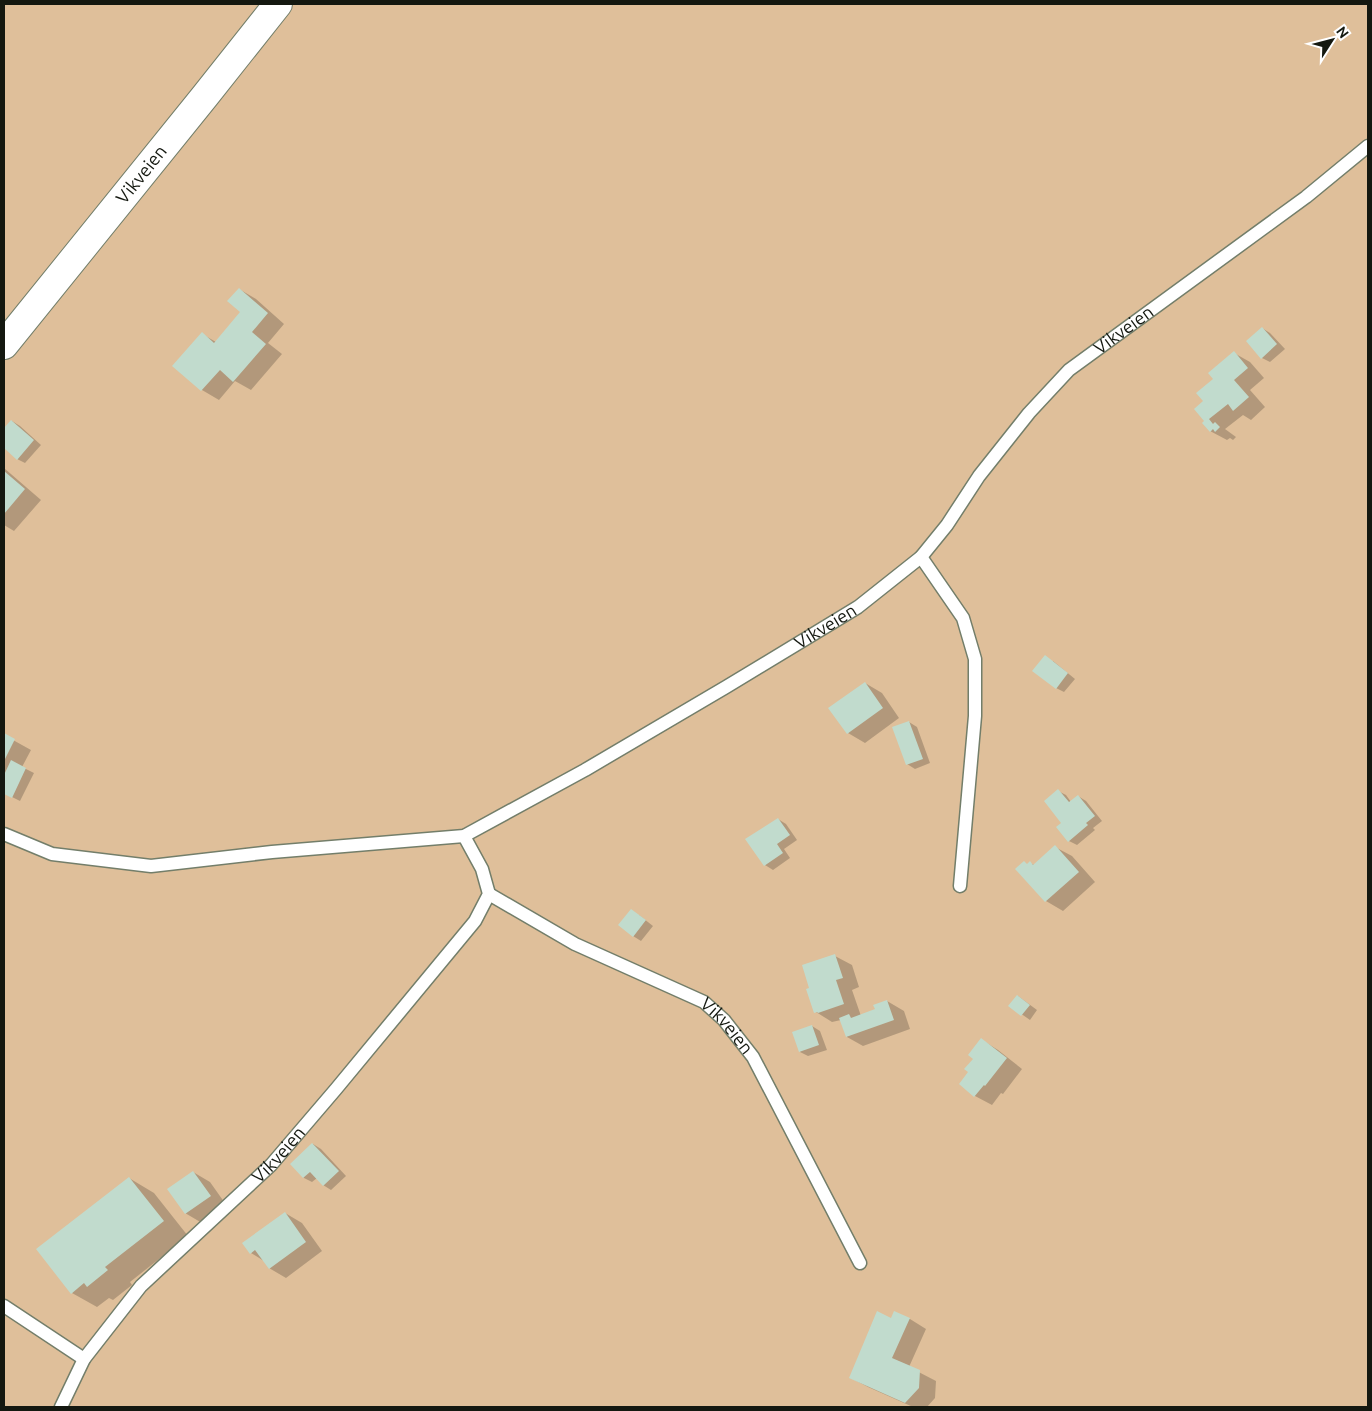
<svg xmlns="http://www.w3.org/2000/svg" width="1372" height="1411" font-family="Ubuntu,sans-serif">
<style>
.green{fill:#dfbf9a}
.shadow{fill:#0003}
.building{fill:#c1dbcd}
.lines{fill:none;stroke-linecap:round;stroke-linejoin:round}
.service-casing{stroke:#737e6a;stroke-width:15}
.tertiary-casing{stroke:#737e6a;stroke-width:30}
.service{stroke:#fff;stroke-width:12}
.tertiary{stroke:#fff;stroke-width:28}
.labels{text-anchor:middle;stroke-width:4;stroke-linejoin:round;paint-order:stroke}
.street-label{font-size:18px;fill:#141810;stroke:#fff}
</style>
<rect width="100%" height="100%" fill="#e1efd7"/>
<path class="green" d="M4 4H1368V1407H4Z"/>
<path class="shadow" d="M239 289 256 299 284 324 268 343 282 354 251 390 235 381 219 400 202 390 174 366 202 334 216 342 241 312Z
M1262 328 1270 333 1285 349 1270 362 1262 358Z
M1234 353 1250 362 1264 378 1250 390 1265 407 1251 420 1243 415 1225 429 1236 437 1233 440 1230 438 1227 440 1210 431 1206 421 1205 401 1215 379Z
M12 421 20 426 41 445 25 463 17 459 4 447V430Z
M4 468 41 500 14 531 4 525Z
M1053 661 1075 679 1064 692 1056 688Z
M865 683 882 693 899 718 865 743 848 733Z
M909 722 917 727 930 763 915 769 907 764Z
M4 735 31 750 22 767 34 773 20 801 4 793Z
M1058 791 1066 795 1071 802 1078 796 1086 801 1102 821 1093 828 1095 830 1077 845 1069 841 1063 823Z
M778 819 786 824 797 840 784 849 790 858 773 870 765 865Z
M1055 847 1072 856 1095 882 1063 911 1046 901 1028 865 1030 863 1034 865Z
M639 915 653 926 641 941 633 936Z
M835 956 852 965 859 987 852 990 861 1016 877 1010 887 1001 904 1011 910 1029 863 1046 847 1037 841 1020 832 1022 816 1012 811 989Z
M1018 996 1037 1010 1030 1020 1010 1006Z
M812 1026 820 1031 827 1050 808 1056 800 1052Z
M982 1040 998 1050 1022 1069 1003 1094 1001 1093 992 1105 975 1096 970 1072Z
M313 1144 321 1149 346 1176 331 1190 323 1185 317 1178 312 1182 304 1178 292 1164Z
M193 1172 210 1182 227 1206 202 1223 185 1213Z
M129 1178 154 1193 188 1236 130 1282 132 1285 113 1300 109 1298 97 1307 72 1293Z
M285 1213 302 1223 322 1251 286 1278 269 1268 264 1261 251 1253Z
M892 1319H910L926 1329 909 1367 936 1381 935 1398 927 1407H913L868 1387 851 1378Z"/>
<path class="building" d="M239 288 268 313 252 332 266 344 233 382 220 370 201 391 172 366 202 332 214 343 240 312 227 301Z
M1262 327 1277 344 1261 359 1246 341Z
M1234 351 1248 368 1234 380 1249 397 1233 411 1228 404 1209 419 1213 424 1215 422 1220 427 1215 432 1213 429 1210 432 1202 423 1204 421 1194 409 1203 401 1196 393 1213 379 1208 373Z
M11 420 34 440 17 460 4 448V428Z
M4 471 25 489 4 514Z
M1045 655 1068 673 1056 689 1032 671Z
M865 682 883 708 847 734 828 708Z
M909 721 923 759 906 765 892 727Z
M4 733 15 739 4 761Z
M11 760 26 768 12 798 4 794V775Z
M1058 789 1069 802 1078 795 1095 816 1086 823 1088 825 1068 842 1056 827 1061 823 1044 801Z
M778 818 790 835 777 844 783 853 764 866 745 839Z
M1055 845 1079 872 1045 902 1015 869 1024 861 1027 864 1030 861 1033 865Z
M631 909 646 920 633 937 618 925Z
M835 954 843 978 836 980 844 1004 818 1013 817 1012 814 1013 806 989 809 988 802 965Z
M1017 995 1030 1005 1021 1016 1008 1006Z
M887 1000 894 1020 846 1037 839 1018 849 1014 851 1018 875 1009 873 1005Z
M812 1025 819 1045 799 1052 792 1032Z
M981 1038 1007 1058 985 1086 984 1085 974 1097 959 1084 968 1072 964 1069 973 1059 968 1055Z
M312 1143 339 1171 323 1186 310 1172 303 1178 290 1164Z
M193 1171 211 1196 185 1214 167 1189Z
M129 1177 164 1221 105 1267 108 1270 87 1287 84 1283 71 1294 36 1249Z
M285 1212 306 1242 269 1269 255 1250 250 1254 242 1243Z
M877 1311 891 1318 894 1311 910 1318 892 1358 920 1370 919 1388 905 1403 849 1378Z"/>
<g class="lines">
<defs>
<g id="service">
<path d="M921 557 963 618 975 659V716L960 886"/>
<path id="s1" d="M4 834 52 854 151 866 272 852 464 836 585 770 726 687 858 607 921 557 947 525 979 476 1029 413 1069 370 1306 197 1368 146"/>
<path id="s2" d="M489 894 575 944 704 1002 724 1020 753 1057 860 1263"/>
<path d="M4 1306 84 1359"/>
<path id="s3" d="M61 1407 84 1359 141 1286 271 1165 336 1089 475 921 489 894 482 869 464 836"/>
</g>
<g id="tertiary">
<path id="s4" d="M4 345 205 96 278 4"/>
</g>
</defs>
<use href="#service" class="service-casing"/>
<use href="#tertiary" class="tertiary-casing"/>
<use href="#service" class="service"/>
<use href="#tertiary" class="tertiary"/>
</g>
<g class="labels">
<g class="street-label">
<text dy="6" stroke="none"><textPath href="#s4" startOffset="219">Vikveien</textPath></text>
<text dy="6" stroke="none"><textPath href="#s1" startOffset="1309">Vikveien</textPath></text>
<text dy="6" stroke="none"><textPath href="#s1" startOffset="884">Vikveien</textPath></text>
<text dy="6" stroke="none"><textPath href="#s2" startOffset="274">Vikveien</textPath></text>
<text dy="6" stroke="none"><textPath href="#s3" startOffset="336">Vikveien</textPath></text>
</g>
</g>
<rect width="1372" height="1411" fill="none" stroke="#141810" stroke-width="10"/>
<g transform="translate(1332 40) rotate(54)" stroke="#ffffff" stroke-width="4" paint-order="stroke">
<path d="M0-4L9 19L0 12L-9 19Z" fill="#141810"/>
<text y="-8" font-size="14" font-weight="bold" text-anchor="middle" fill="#141810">N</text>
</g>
</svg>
